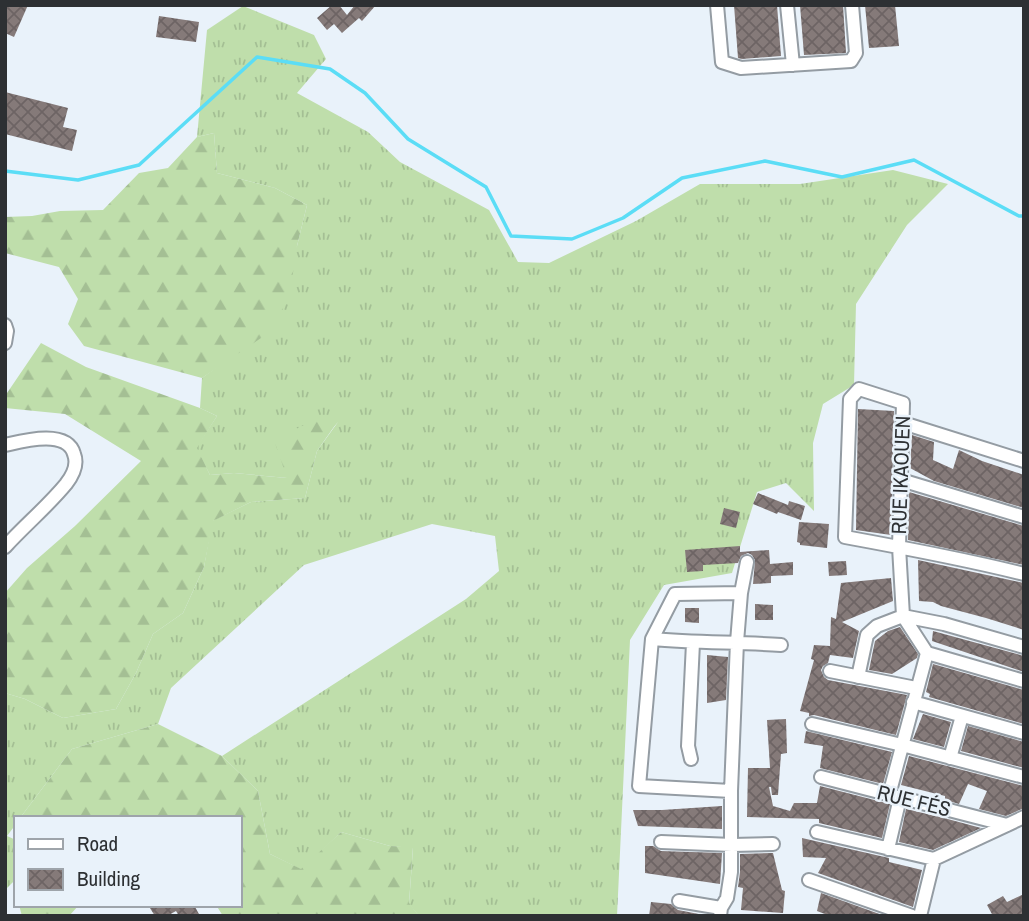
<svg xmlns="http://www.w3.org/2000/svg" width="1029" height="921" font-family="'Archivo Narrow',sans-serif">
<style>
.grass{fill:url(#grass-tufts)}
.forest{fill:url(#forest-firs)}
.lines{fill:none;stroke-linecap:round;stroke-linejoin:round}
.stream{stroke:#5bddf6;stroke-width:3.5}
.building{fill:url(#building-cross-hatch)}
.street-casing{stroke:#949ca3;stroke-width:16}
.street{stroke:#fff;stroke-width:12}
.labels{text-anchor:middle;stroke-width:5;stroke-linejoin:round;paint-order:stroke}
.street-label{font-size:21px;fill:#2d3033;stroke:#e9f2fa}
</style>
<defs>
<pattern id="grass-tufts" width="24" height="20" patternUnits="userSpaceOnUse" patternTransform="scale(1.75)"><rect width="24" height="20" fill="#bfdeab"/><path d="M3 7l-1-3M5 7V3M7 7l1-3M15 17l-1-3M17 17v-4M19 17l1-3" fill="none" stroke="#a4bf94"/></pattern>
<pattern id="forest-firs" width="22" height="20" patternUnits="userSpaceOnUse" patternTransform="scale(1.75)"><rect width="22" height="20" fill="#bfdeab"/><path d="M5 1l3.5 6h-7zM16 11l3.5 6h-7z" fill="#a4bf94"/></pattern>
<pattern id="building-cross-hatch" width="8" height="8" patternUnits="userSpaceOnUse" patternTransform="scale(1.75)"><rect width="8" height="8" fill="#857a79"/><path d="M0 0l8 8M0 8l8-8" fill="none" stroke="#6d6464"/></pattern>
</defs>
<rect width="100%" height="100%" fill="#e9f2fa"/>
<path class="grass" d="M243 6 314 35 326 59 297 93 368 132 400 162 489 210 518 262 549 263 636 221 700 184H800L893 170 948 184 907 225 856 304 854 385 823 404 813 443 814 511 786 483 757 492 732 573 664 585 630 640 617 916H419L409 904 413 848 390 846 341 832 302 870 270 854 258 791 222 756 466 599 499 571 495 536 432 524 304 565 171 688 158 724 72 749 20 818H16V824L7 836 16 840V879L5 890V693L25 699 63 718 116 709 136 673 153 634 183 613 204 567 212 521 251 502 305 498 317 451 338 422 287 478 234 473 210 475 196 448 217 416 200 408 202 378 221 364 297 246 307 205 275 188 217 173 214 133 197 137 207 30Z"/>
<path class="forest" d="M214 133 217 173 275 188 307 205 297 246 289 300 261 338 202 378 84 346 68 324 78 299 59 267 5 253V217L32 216 60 211 103 210 139 173 168 168 197 137Z
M41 343 86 367 200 408 217 416 197 448 210 475 234 473 287 478 274 440 318 418 338 421 317 451 305 498 251 502 213 521 204 567 183 613 153 634 136 673 116 709 63 718 25 699 5 693V593L27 568 75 526 141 461 65 414 5 408V396Z
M158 724 222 756 258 791 270 854 301 869 341 832 390 846 413 847 409 903 419 916H223L216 905H240V818H20L72 749Z
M19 905H79L69 916H22Z"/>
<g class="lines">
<path class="stream" d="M5 171 78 180 139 165 257 57 330 69 365 93 408 139 486 187 511 236 572 239 623 218 682 178 765 161 842 177 914 160 1019 216H1024"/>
</g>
<path class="building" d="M5 5H28L14 37 5 33Z
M332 5H339L347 15 355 5H376L362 21 359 18 342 33 334 24 327 30 317 18Z
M734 5H777L781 56 742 59 738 58Z
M800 5H843L846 53 804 55Z
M865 5H895L899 46 869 48Z
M159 16 199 22 196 42 156 37Z
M5 92 68 108 63 127 77 130 72 151 5 134Z
M858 409 894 411 891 535 856 530Z
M912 435 934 442 933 460 953 469 959 450 982 461 1024 475V508L934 481 910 468Z
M909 492 1024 526V565L908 540Z
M758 493 788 505 789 501 805 506 801 520 778 512 777 514 753 504Z
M724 508 740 512 736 528 720 524Z
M799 522 829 524 827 548 800 545V543L797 542Z
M740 546V552L769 550 770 564 793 562V575L771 576V583L753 584 755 560 752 555 748 553 741 556 738 563 703 565V571L687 572 685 550Z
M918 560 1024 583V630L986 618 941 606 933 602 919 601Z
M846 561 847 575 829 576 828 562Z
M891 578 893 601 842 622 859 631 853 658 830 655 828 663 823 666 821 670 824 677 828 680 907 695 896 735 814 715 809 716V713L800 711 814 660 811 659 814 645 830 646 831 617 836 619 841 583Z
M755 604 773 605V620H755Z
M685 608H699V623L685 622Z
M900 627 918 654 917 658 892 674 869 670 875 641 888 631Z
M933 631 1024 656V672L932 641Z
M707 655 728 657 726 700 707 703Z
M933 664 1024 690V724L929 697 930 694 926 692Z
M923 714 951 722 944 747 913 739Z
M786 719 787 753 781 754 778 795H772L771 787H769L773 806 790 811 794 803H817L820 786 890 804 882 838 819 823V819L747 817 748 768H770L767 720Z
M968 726 1024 742V768L961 751Z
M806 731 892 752 883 784 820 768 823 746 804 743Z
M909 756 1024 786V808L1006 816 979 809 987 791 968 784 959 804 945 800V796L901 785Z
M722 806V829L638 826 633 810H662Z
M906 809 944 818 981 828 933 850 899 842Z
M802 838 889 858V862L922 870 913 907 818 873 826 858 803 857Z
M645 846H653L661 851 722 853 720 884 645 873Z
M773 853 782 890 785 891 783 913 741 910 743 888 738 887 740 872V854Z
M821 893 885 916H830L817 911Z
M1024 894V916H993L987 905 1003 896 1007 902Z
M651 902 671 904 678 910 709 916H649Z
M148 905H194L200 916H179L176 911 167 916H155Z"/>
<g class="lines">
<defs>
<path id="street" d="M717 5 722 62 741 68 851 61 856 53 852 5
M787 5 793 65
M5 325 7 331 5 343
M903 423 1024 461
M5 445C23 441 67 429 74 454 78 464 73 475 66 484 48 506 25 525 5 547
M901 480 1024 517
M652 639 675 594 741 593
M927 653 1024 681
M830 671 916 688
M858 677 867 635 877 626 903 616 944 624 1024 647
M913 702 1024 733
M812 724 902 745 1024 777
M950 758 962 716
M691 759 688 746 693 643
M821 777 1007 825
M731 791 639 786 652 639C695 643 738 642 781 645
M889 795 927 653 903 616 899 547 903 403 859 389 850 399 845 537C905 548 965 559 1024 574
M817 832 934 859
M661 842 732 845 773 844
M888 849 900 798
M809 880 912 916
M679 901 721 908
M720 916 721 908 727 898 731 872V791L737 642 741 593 747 562
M920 916 934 859 1024 817"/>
</defs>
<use href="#street" class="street-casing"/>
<use href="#street" class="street"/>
</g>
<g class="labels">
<g class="street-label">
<text transform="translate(901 475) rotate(-88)" y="7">RUE IKAOUEN</text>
<text transform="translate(914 801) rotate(14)" y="7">RUE FÉS</text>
</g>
</g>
<rect width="1029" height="921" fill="none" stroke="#2d3033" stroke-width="14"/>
<rect x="14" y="816" width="228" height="91" fill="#e9f2fa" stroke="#9ea4aa" stroke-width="2"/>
<rect x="28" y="839" width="35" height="10" fill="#ffffff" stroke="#9ea4aa" stroke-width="2"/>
<text x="77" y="851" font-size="21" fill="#2d3033">Road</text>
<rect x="28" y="869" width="35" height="21" fill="url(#building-cross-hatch)" stroke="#9ea4aa" stroke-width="2"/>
<text x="77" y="886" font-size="21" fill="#2d3033">Building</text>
</svg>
